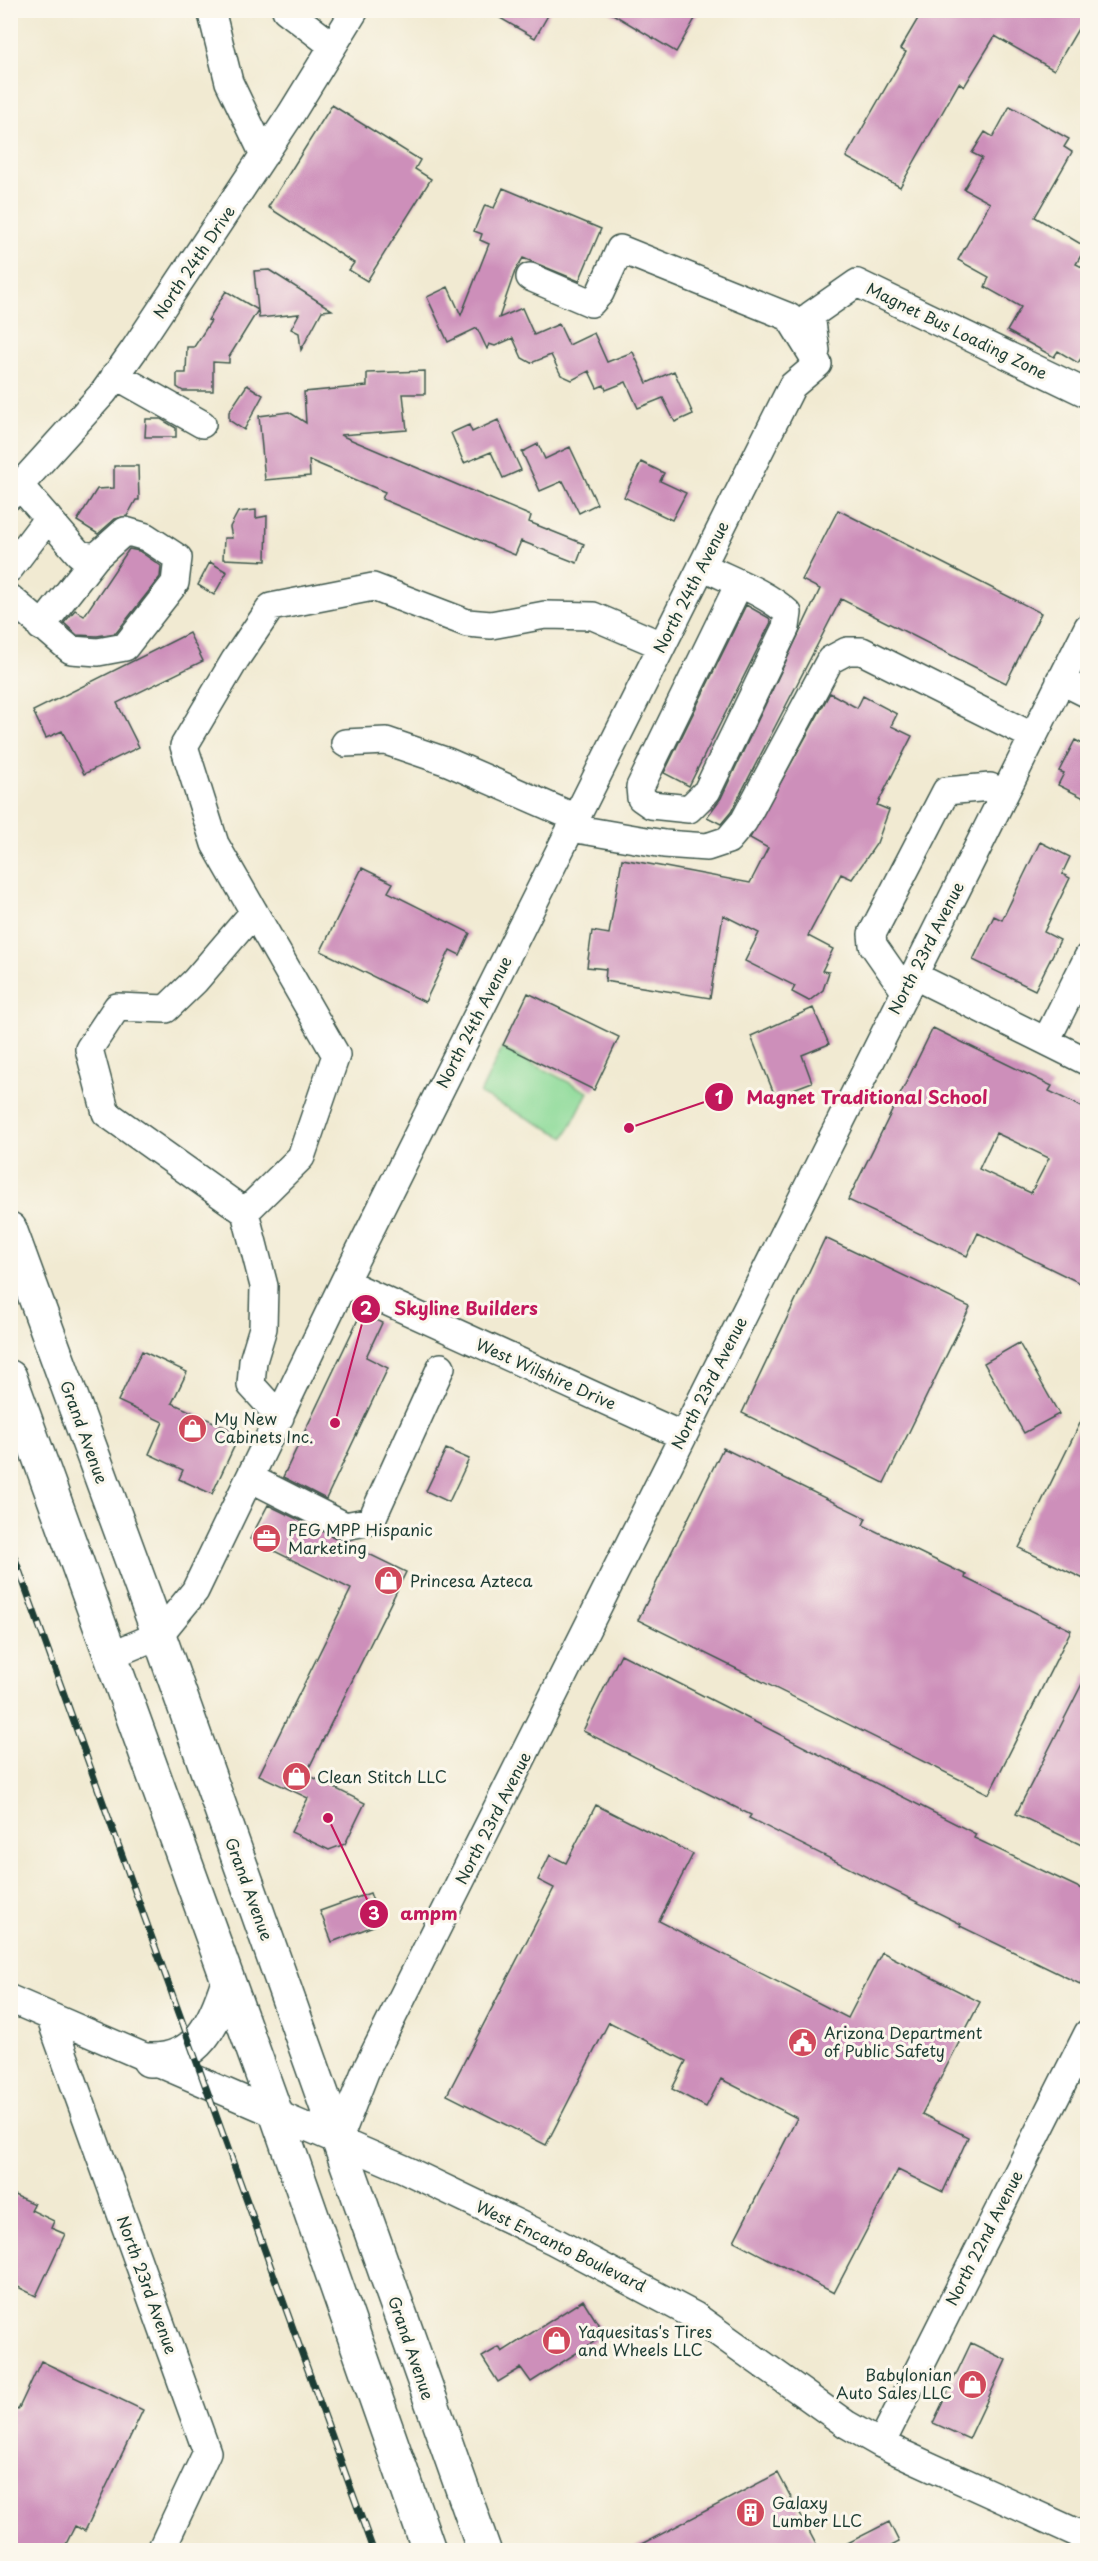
<svg xmlns="http://www.w3.org/2000/svg" width="1098" height="2561" font-family="'Playpen Sans',sans-serif">
<style>
.green{fill:#8cda98;stroke:#568c66;stroke-width:1.5}
.building{fill:#cd8fba;fill-rule:evenodd}
.lines{fill:none;stroke-linecap:round;stroke-linejoin:round}
.minor-casing{stroke:#3e574c;stroke-width:30}
.major-casing{stroke:#3e574c;stroke-width:36}
.minor{stroke:#fff;stroke-width:27}
.major{stroke:#fff;stroke-width:33}
.rail-casing{stroke:#1f3d34;stroke-width:7}
.rail{stroke:#fbf7ec;stroke-width:4.5;stroke-dasharray:14;stroke-linecap:butt}
.labels{text-anchor:middle;stroke-width:6;stroke-linejoin:round;paint-order:stroke}
.street-label{font-size:16px;fill:#1f3d34;stroke:#fbf7ec}
.poi-label{font-size:16px;fill:#1f3d34;stroke:#fbf7ec;text-anchor:start}
.leader{fill:none;stroke:#c2185b;stroke-width:2}
.callout-dot{fill:#c2185b;stroke:#fbf7ec;stroke-width:2}
.mark-label{font-size:18px;text-anchor:middle;font-weight:bold;fill:#fff}
.callout-label{font-size:18px;text-anchor:middle;font-weight:bold;fill:#c2185b;stroke:#fbf7ec;stroke-width:6;stroke-linejoin:round;paint-order:stroke}
</style>
<rect width="100%" height="100%" fill="#fbf7ec"/>
<filter id="ink" filterUnits="userSpaceOnUse"><feTurbulence type="fractalNoise" baseFrequency=".0167" numOctaves="2"/><feDisplacementMap in="SourceGraphic" scale="12" xChannelSelector="R" yChannelSelector="G"/><feConvolveMatrix kernelMatrix="1 2 1 2 8 2 1 2 1" color-interpolation-filters="sRGB"/></filter>
<filter id="wash" filterUnits="userSpaceOnUse"><feTurbulence type="fractalNoise" baseFrequency=".008" numOctaves="4" result="noise"/><feDisplacementMap in="SourceGraphic" scale="24" xChannelSelector="R" yChannelSelector="G"/><feGaussianBlur stdDeviation="1.35" result="paint"/><feColorMatrix in="noise" values="0 0 0 0 0 0 0 0 0 0 0 0 0 0 0 0 0 1.4 0 .05"/><feComposite in="paint" operator="in"/></filter>
<g filter="url(#wash)">
<rect width="100%" height="100%" fill="#f1ead2"/>
<path class="green" d="M502 1048 588 1092 565 1137 480 1094Z"/>
<g id="blocks">
<path class="building" d="M486 10H551L535 38Z
M606 10H700L676 52Z
M923 10 1088 12 1054 70 995 36 964 87 959 83 900 187 846 157 906 52 900 49Z
M332 105 420 160 415 169 431 179 367 281 349 270 354 263 268 207Z
M1010 106 1069 139 1064 147 1072 152 1035 217 1086 247 1076 264 1088 270V348L1078 363 1058 351 1054 357 1007 331 1021 307 985 287 989 277 958 260 990 203 964 189 982 158 972 153 985 132 993 137Z
M503 188 601 229 579 281 523 258 515 271 499 318 522 308 534 335 559 324 569 345 594 333 607 362 633 352 647 383 674 371 693 414 675 422 663 398 638 408 626 382 606 390 604 385 597 388 589 371 572 380 561 375 551 355 531 363 522 358 513 338 495 346 489 344 487 349 477 328 448 342 427 297 448 287 461 315 489 244 480 240 482 234 474 231 485 205 494 208Z
M269 270 332 310 322 311 301 350 299 333 291 329 299 314 259 318 258 310 229 357V363L213 362V391H183L177 387V373H186L187 347H194L211 321 208 320 226 291 258 310 254 271Z
M425 371V394H403L407 430 340 435 531 516 529 522 584 544 577 563 521 541 515 555 382 499 385 492 309 460 310 476 265 480 259 416 289 412 306 423 304 392 367 386V373Z
M247 385 263 395 244 430 229 420V412Z
M146 419H161L176 428V437H145Z
M498 420 521 470 503 478 491 452 464 463 451 433 469 425 472 432Z
M538 444 545 459 570 447 597 504 579 513 563 481 540 491 522 452Z
M641 462 664 473 660 481 686 493 672 520 624 497Z
M114 466H138L139 500H136L127 516 115 519 98 534 77 521 97 489 114 488Z
M256 510V518L267 516 266 561 223 559 224 538H232L230 527 238 512Z
M838 510 1041 613 1006 683 841 599 731 812 721 824 707 817 721 798 820 589 802 580Z
M129 549 139 551 161 566 160 577 116 633 97 636 77 635 64 623 75 610 84 616Z
M210 562 227 572 214 595 198 585Z
M746 605 769 618 771 622 689 786 664 773Z
M189 633 203 661 117 703 139 747 84 774 62 731 46 738 33 711Z
M830 693 857 708 863 696 897 714 891 726 912 736 877 805 889 810 877 843 852 879 841 874 808 936 833 949 822 971 829 972 823 990 809 1001 792 992 795 986 745 961 759 933 723 915 710 998 605 981 606 969 587 967 592 931 609 934 622 859 750 883 768 848 750 838Z
M1075 740 1088 747V800L1058 785 1064 773 1059 771Z
M1040 842 1070 857 1062 874 1070 878 1044 932 1060 940 1035 990 973 960 994 916 1002 920Z
M362 868 393 883 388 892 470 933 460 955 450 950 425 1002 321 951Z
M528 993 619 1037 594 1090 503 1045Z
M813 1008 829 1044 802 1055 812 1082 775 1096 751 1036Z
M933 1028 1052 1086 1049 1091 1088 1110V1269L1080 1283 978 1233 967 1256 848 1200ZM996 1133 1049 1158 1031 1193 979 1169Z
M825 1238 970 1307 884 1483 742 1413Z
M361 1313 382 1323 366 1357 388 1368 326 1499 283 1477Z
M1019 1343 1059 1414 1024 1433 984 1363Z
M142 1351 187 1372 172 1403 240 1434 212 1494 179 1479 183 1470 149 1454 163 1422 118 1401Z
M1088 1407V1581L1019 1548Z
M723 1448 866 1518 863 1525 966 1575 965 1578 1071 1630 989 1794 638 1620Z
M446 1449 469 1459 449 1502 426 1491Z
M268 1505 406 1572 306 1774 365 1803 345 1844 329 1850 291 1832 308 1798 259 1775 351 1589 250 1539Z
M621 1654 976 1834 974 1838 1088 1892V1968L1080 1984 960 1926 961 1924 749 1818 751 1815 583 1731Z
M1088 1672V1848L1016 1814Z
M596 1805 693 1854 659 1921 848 2018 882 1952 980 2002 922 2114 968 2137 943 2192 898 2170 834 2293 734 2241 797 2118 721 2079 706 2107 672 2089 686 2061 609 2022 546 2145 447 2095 554 1888 538 1880 550 1855 566 1863Z
M370 1893 381 1923 332 1942 320 1911Z
M10 2193 34 2204 31 2210 54 2221 51 2228 65 2234 36 2296 10 2283Z
M583 2300 605 2335 531 2382 521 2368 498 2382 482 2357 499 2347 502 2352Z
M971 2343 1006 2360 969 2439 933 2423Z
M41 2361 143 2410 85 2531 75 2526 63 2550H10V2406L18 2410Z
M778 2473 819 2550H631Z
M889 2522 899 2542 884 2550H834Z"/>
</g>
</g>
<g filter="url(#ink)">
<use href="#blocks" fill-opacity="0" stroke="#3e574c" stroke-width="1.5"/>
<g class="lines">
<defs>
<path id="minor" d="M211 10 229 82 264 155
M286 10 333 46
M530 277 591 303 600 293 620 249 789 317 818 364
M816 351 811 315 857 283 1088 394
M115 375 202 424
M10 496 104 392 134 350 291 114 355 10
M702 566C730 580 765 592 788 613L786 627 707 791 689 809 651 805 641 798 640 787 739 584
M10 568 48 518
M10 598 71 650 98 652 125 647 175 583 178 558 146 537 125 531 96 557 79 554 20 486
M41 627 96 557
M1060 680 1088 694
M345 743 386 741 448 762 576 818
M571 828 664 844 707 847 728 840 744 821 830 660 847 651H862L1032 736
M254 912 195 981 166 1009 117 1007 89 1049 106 1113 245 1212 301 1157 336 1055 215 844 184 746 235 660 271 607 373 587 467 623 491 625 545 615 593 616 661 645
M913 975 1088 1062
M905 991 873 945 872 934 946 791 990 787 1004 793
M1046 1041 1088 957
M245 1212 264 1286 263 1328 253 1361 251 1385 280 1417
M344 1282 683 1436
M250 1478 345 1526 371 1521 441 1367
M109 1656 159 1635 195 1591 344 1282 792 386 818 364
M10 1999 404 2169 554 2241 695 2316 846 2424 881 2444 1088 2538
M50 2017 207 2452 161 2550
M338 2141 365 2072 1088 627
M881 2444 1088 2033"/>
<path id="major" d="M10 1229 159 1635 484 2550
M10 1377 277 2116 429 2550
M149 2060C198 2062 215 2022 228 1981"/>
</defs>
<use href="#minor" class="minor-casing"/>
<use href="#major" class="major-casing"/>
<use href="#minor" class="minor"/>
<use href="#major" class="major"/>
<defs>
<path id="rail" d="M10 1545 373 2550"/>
</defs>
<use href="#rail" class="rail-casing"/>
<use href="#rail" class="rail"/>
</g>
</g>
<defs>
<symbol id="shop-disc" viewBox="-11 -11 22 22"><circle r="9.5" fill="#d1495b" stroke="#fbf7ec"/><path d="M-5-2.5h2.3a2.7 3.5 0 0 1 5.4 0H5L5.5 6h-11ZM-1.5-2.5h3a1.5 2.3 0 0 0-3 0Z" fill="#fff"/></symbol>
<symbol id="office-disc" viewBox="-11 -11 22 22"><circle r="9.5" fill="#d1495b" stroke="#fbf7ec"/><path d="M-6-3h4V-5.5h4V-3h4V5H-6ZM-1-4.5V-3h2v-1.5ZM-6 0V1H6V0Z" fill="#fff"/></symbol>
<symbol id="civic-disc" viewBox="-11 -11 22 22"><circle r="9.5" fill="#d1495b" stroke="#fbf7ec"/><path d="M-.6-6.5H3V-4.5H.6V-3L4-1V1h2V6H-6V1h2V-1L-.6-3ZM-1.2 2.5V6h2.4V2.5Z" fill="#fff"/></symbol>
<symbol id="building-disc" viewBox="-11 -11 22 22"><circle r="9.5" fill="#d1495b" stroke="#fbf7ec"/><path d="M-4-6H4V6H1V3H-1V6H-4ZM-2.5-4.3h1.7v1.8h-1.7ZM.8-4.3h1.7v1.8H.8ZM-2.5-1h1.7V.8h-1.7ZM.8-1h1.7V.8H.8Z" fill="#fff"/></symbol>
</defs>
<g fill-rule="evenodd">
<use href="#shop-disc" x="176" y="1412" width="33" height="33"/>
<use href="#office-disc" x="250" y="1522" width="33" height="33"/>
<use href="#shop-disc" x="372" y="1564" width="33" height="33"/>
<use href="#shop-disc" x="280" y="1760" width="33" height="33"/>
<use href="#civic-disc" x="786" y="2026" width="33" height="33"/>
<use href="#shop-disc" x="540" y="2324" width="33" height="33"/>
<use href="#shop-disc" x="956" y="2368" width="33" height="33"/>
<use href="#building-disc" x="734" y="2496" width="33" height="33"/>
</g>
<g class="labels">
<g class="street-label">
<text transform="translate(194 262) rotate(-56)" y="6">North 24th Drive</text>
<text transform="translate(957 331) rotate(26)" y="6">Magnet Bus Loading Zone</text>
<text transform="translate(691 587) rotate(-63)" y="6">North 24th Avenue</text>
<text transform="translate(926 948) rotate(-63)" y="6">North 23rd Avenue</text>
<text transform="translate(474 1022) rotate(-63)" y="6">North 24th Avenue</text>
<text transform="translate(546 1374) rotate(24)" y="6">West Wilshire Drive</text>
<text transform="translate(709 1383) rotate(-63)" y="6">North 23rd Avenue</text>
<text transform="translate(84 1432) rotate(70)" y="6">Grand Avenue</text>
<text transform="translate(493 1818) rotate(-63)" y="6">North 23rd Avenue</text>
<text transform="translate(249 1889) rotate(70)" y="6">Grand Avenue</text>
<text transform="translate(984 2238) rotate(-63)" y="6">North 22nd Avenue</text>
<text transform="translate(561 2246) rotate(26)" y="6">West Encanto Boulevard</text>
<text transform="translate(147 2285) rotate(70)" y="6">North 23rd Avenue</text>
<text transform="translate(411 2348) rotate(71)" y="6">Grand Avenue</text>
</g>
<g class="poi-label">
<text x="214" y="1425">My New<tspan x="214" dy="18">Cabinets Inc.</tspan></text>
<text x="288" y="1536">PEG MPP Hispanic<tspan x="288" dy="18">Marketing</tspan></text>
<text x="410" y="1587">Princesa Azteca</text>
<text x="317" y="1783">Clean Stitch LLC</text>
<text x="824" y="2039">Arizona Department<tspan x="824" dy="18">of Public Safety</tspan></text>
<text x="578" y="2338">Yaquesitas's Tires<tspan x="578" dy="18">and Wheels LLC</tspan></text>
<text x="952" y="2381" text-anchor="end">Babylonian<tspan x="952" dy="18">Auto Sales LLC</tspan></text>
<text x="772" y="2509">Galaxy<tspan x="772" dy="18">Lumber LLC</tspan></text>
</g>
</g>
<path class="leader" d="M629 1128L719 1097M335 1423L366 1309M328 1818L374 1914"/>
<g class="callout-dot">
<circle cx="629" cy="1128" r="6"/>
<circle cx="335" cy="1423" r="6"/>
<circle cx="328" cy="1818" r="6"/>
<circle cx="719" cy="1097" r="15"/>
<circle cx="366" cy="1309" r="15"/>
<circle cx="374" cy="1914" r="15"/>
</g>
<g class="mark-label">
<text x="719" y="1104">1</text>
<text x="366" y="1315">2</text>
<text x="374" y="1920">3</text>
</g>
<g class="callout-label">
<text x="867" y="1104">Magnet Traditional School</text>
<text x="466" y="1315">Skyline Builders</text>
<text x="429" y="1920">ampm</text>
</g>
<rect width="1098" height="2561" fill="none" stroke="#fbf7ec" stroke-width="36"/>
</svg>
